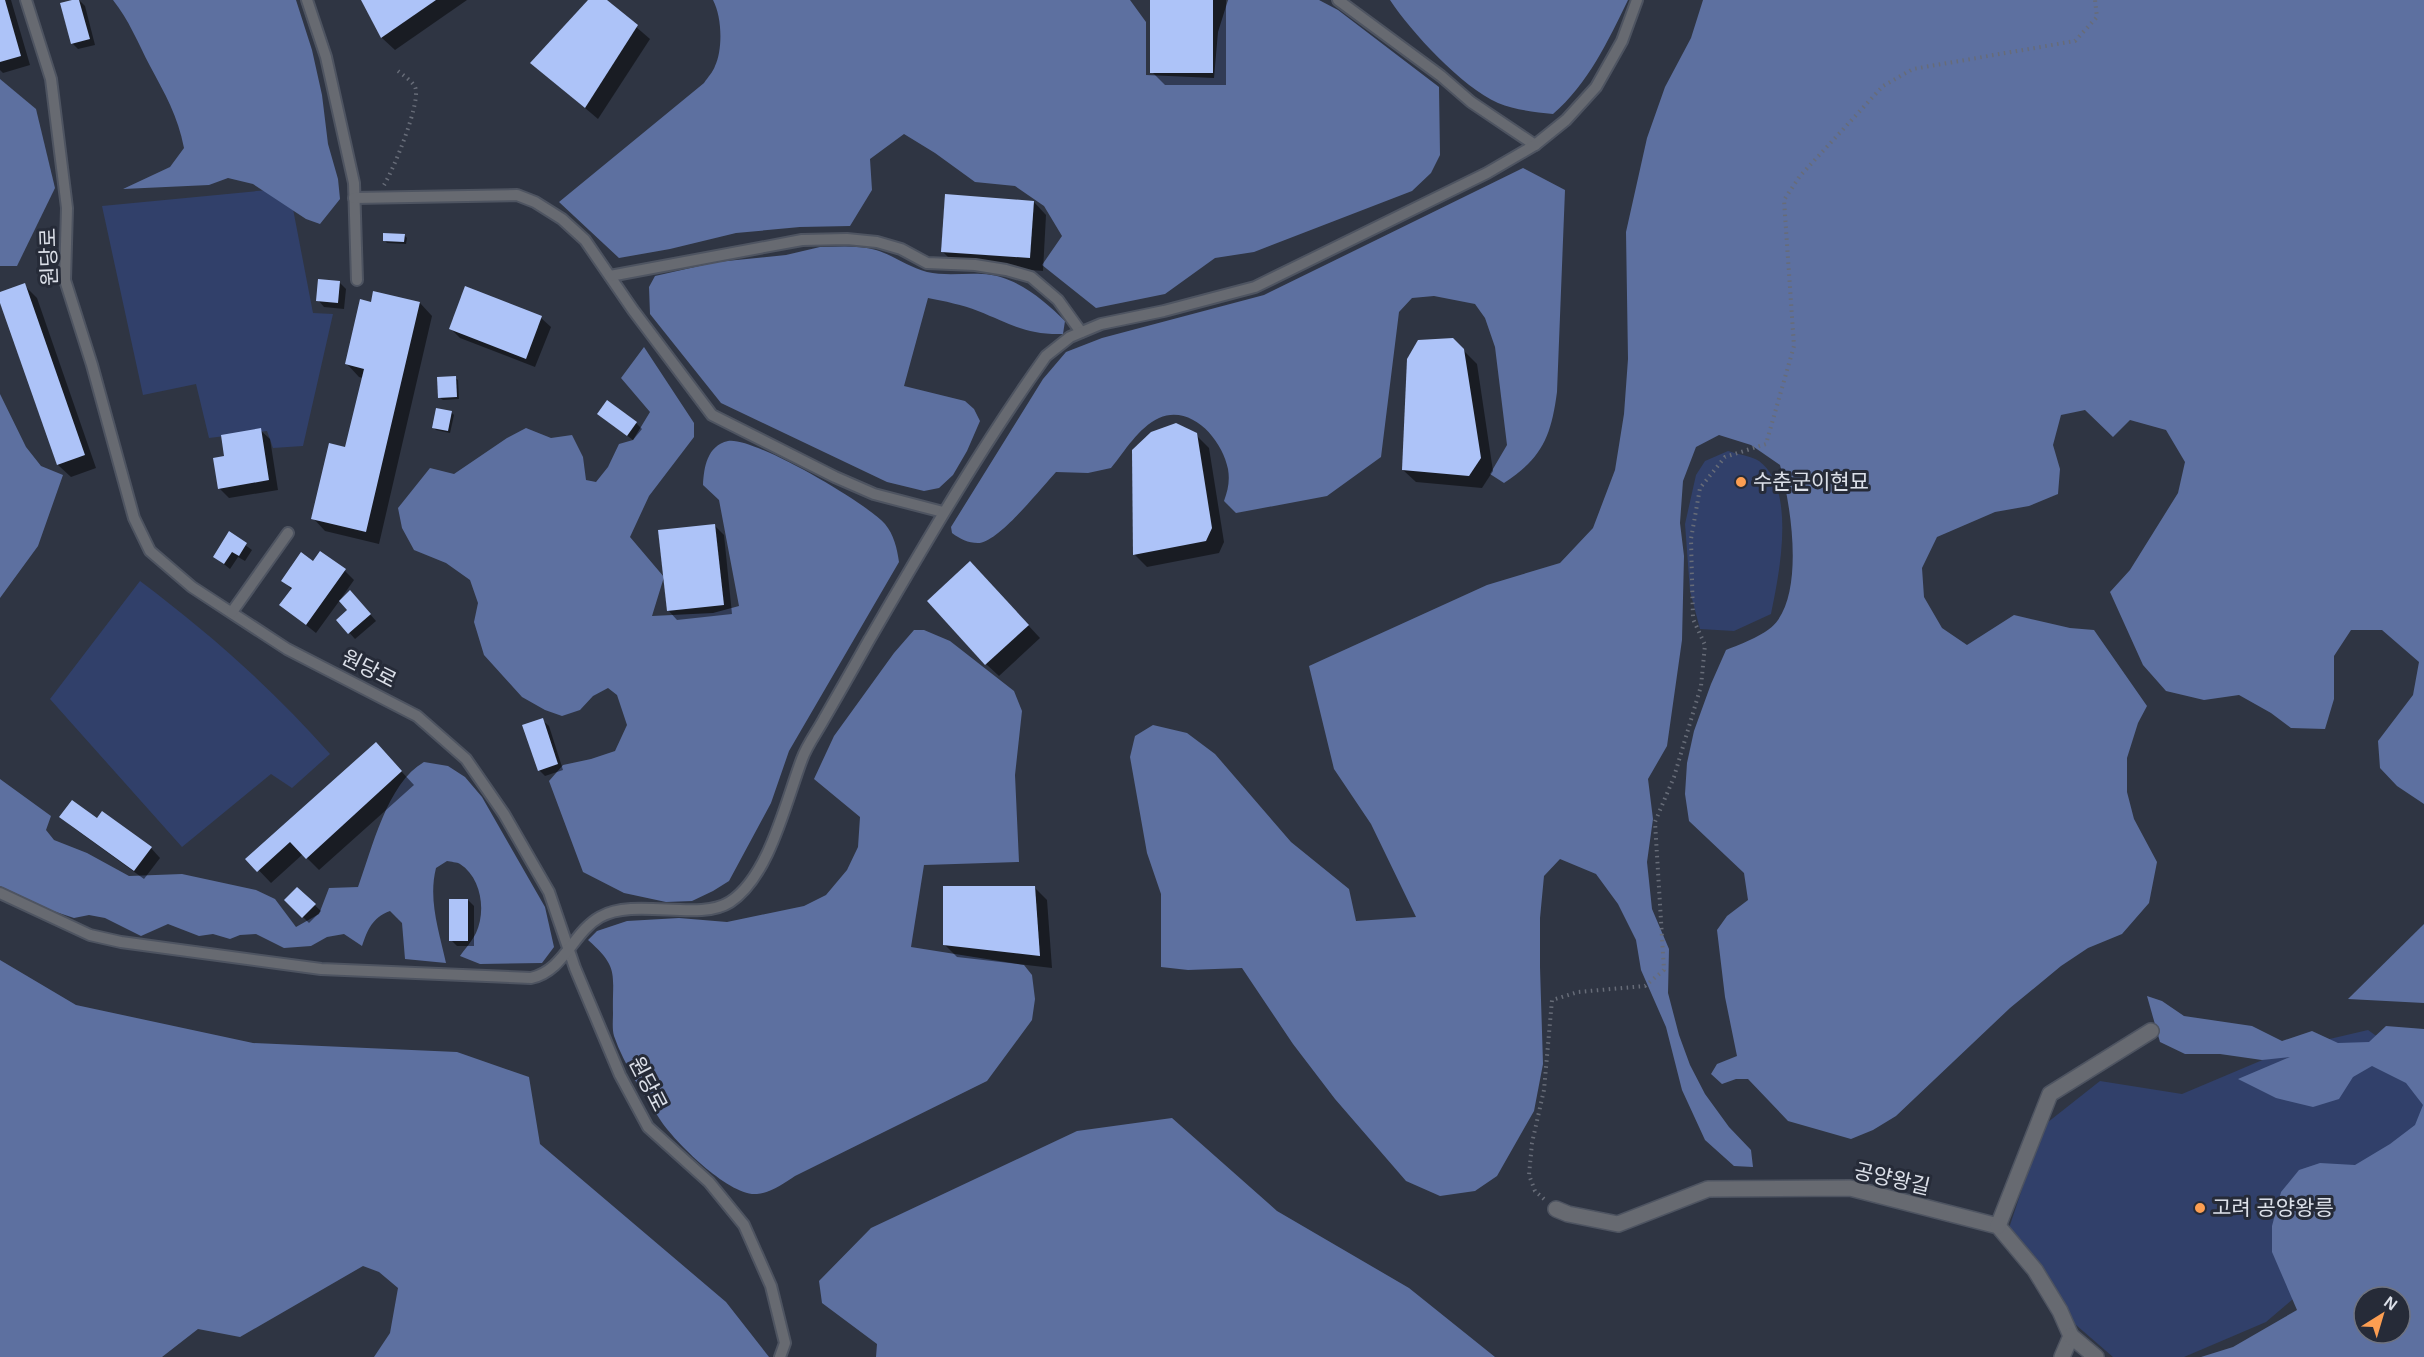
<svg xmlns="http://www.w3.org/2000/svg" width="2424" height="1357" viewBox="0 0 2424 1357" font-family="Arial,'Noto Sans KR',sans-serif">
	<style>
		.green { fill: #31406a }
		.forest { fill: #5d70a0; fill-rule: evenodd }
		.shadow { fill: #0007 }
		.building { fill: #adc3f8 }
		.lines { fill: none; stroke-linecap: round; stroke-linejoin: round }
		.lane-casing { stroke: #4e5461; stroke-width: 14 }
		.street-casing { stroke: #4e5461; stroke-width: 18 }
		.path { stroke: #676c78; stroke-width: 4; stroke-dasharray: 1.5 4.5; stroke-linecap: butt }
		.lane { stroke: #676a71; stroke-width: 10 }
		.street { stroke: #676a71; stroke-width: 15 }
		.poi-dot { fill: #fc9e52; stroke: #262b38; stroke-width: 2 }
		.labels { text-anchor: middle; stroke-width: 6; stroke-linejoin: round; paint-order: stroke }
		.street-label { font-size: 21px; fill: #dce0e9; stroke: #262b38 }
		.poi-label { font-size: 21px; fill: #dce0e9; stroke: #262b38; text-anchor: start }
	</style>
	<rect width="100%" height="100%" fill="#2f3543"/>
	<g class="green">
		<path d="M289 188 313 313 333 314 303 446 273 448 267 431 209 438 196 384 143 395 102 206Z"/>
		<path d="M1728 451C1737 454 1751 456 1759 461 1797 489 1779 575 1771 614L1734 631 1700 629 1690 591 1685 524 1696 475 1705 461Z"/>
		<path d="M140 581C208 632 274 690 330 754L292 788 271 774 182 847 50 699Z"/>
		<path d="M2368 1030 2424 1070V1116L2375 1229 2266 1322 2184 1357H2113L2061 1312 2008 1231 2043 1126 2100 1081 2182 1094 2291 1048Z"/>
	</g>
	<g class="forest">
		<path d="M113 0H296L312 50 322 95 328 144 338 179 340 199 320 224 306 219 253 184 228 178 209 185 123 189 170 167 184 148C178 116 165 94 150 66 138 43 129 20 113 0Z"/>
		<path d="M713 0H1130L1146 22V75L1214 78 1218 32 1228 0H1319L1338 10 1439 87 1440 155 1431 173 1412 191 1254 252 1215 258 1165 294 1096 308 1042 265 1062 236 1044 206 1015 186 975 182 935 153 904 134 870 159 872 190 850 226 800 227 736 233 670 249 619 258 559 202 704 83C708 77 713 72 715 66 723 49 722 17 713 0Z"/>
		<path d="M1390 0H1628C1608 41 1588 84 1553 114 1535 112 1515 110 1498 103 1462 87 1411 32 1390 0Z"/>
		<path d="M1703 0H2424V804L2397 786 2380 768 2378 741 2413 695 2419 662 2382 630H2351L2334 656V699L2325 729 2291 728 2271 713 2239 695 2204 700 2166 691 2143 665 2110 592 2130 570 2178 493 2185 462 2166 430 2130 420 2113 437 2085 410 2061 415 2053 445 2060 469 2058 494 2029 506 1995 512 1937 537 1922 568 1924 597 1942 628 1967 645 2014 615 2070 628 2094 630 2147 706 2138 723 2127 758V792L2134 819 2157 862 2149 903 2122 934 2088 948 2061 966 2010 1008 1896 1116 1873 1130 1851 1139 1788 1121 1748 1079H1736L1722 1084 1711 1074 1717 1064 1737 1056 1725 997 1717 930 1727 916 1748 900 1744 873 1689 821 1685 794 1687 763 1694 731 1711 684 1726 650C1741 644 1769 634 1778 620 1803 584 1791 506 1780 465L1751 445 1719 435 1696 447 1683 481 1680 523 1684 556 1682 640 1667 746 1648 779 1653 819 1647 862 1652 909 1669 949 1668 993 1679 1035 1690 1065 1705 1094 1729 1127 1751 1150 1753 1167 1734 1166 1705 1140 1682 1090 1666 1027 1641 970 1636 940 1618 904 1596 874 1560 859 1544 876 1540 918V967L1543 1064 1534 1111 1497 1176 1475 1191 1440 1196 1406 1181 1335 1099 1293 1044 1242 968 1188 970 1161 967V894L1147 853 1130 757 1135 736 1153 725 1187 733 1215 754 1291 842 1349 889 1356 921 1416 917 1371 824 1334 769 1309 666 1487 585 1560 563 1593 528 1615 470 1624 414 1628 359 1626 232 1647 138 1665 87 1691 38Z"/>
		<path d="M0 79 36 109 55 188 17 266H0Z"/>
		<path d="M1523 168 1565 190 1557 392C1551 437 1542 458 1504 483L1490 474 1507 445 1495 347 1485 318 1475 304 1434 296 1412 298 1399 312 1381 457 1327 496 1236 513 1224 501C1228 490 1230 481 1228 469 1222 439 1191 404 1159 418 1138 428 1125 451 1111 468L1088 473 1056 472C1041 488 998 543 978 543 968 543 960 539 952 533L951 527 1043 379 1066 352 1102 338 1264 295Z"/>
		<path d="M820 247C838 247 858 245 876 250 893 255 908 267 927 272 944 276 965 273 982 274 1015 275 1044 300 1065 321L1063 334C1026 335 1011 324 978 311 963 305 944 301 928 298L904 386 965 401 974 409 980 421 967 451 953 475 939 488 924 491 887 482 721 403 650 314 649 287 655 276 717 262 786 255Z"/>
		<path d="M644 347 694 423V437L649 496 630 537 664 577 652 616 713 613 739 606 719 500 703 485C704 467 707 446 728 441 753 436 868 504 885 524 894 535 897 548 899 562L789 751 771 803 729 881 713 891 692 901 666 902 624 893 583 872 549 781 563 765 591 759 615 751 627 725 617 695 608 688 593 696 580 710 562 716 545 710 522 697 484 655 474 622 478 603 470 580 446 563 414 550 402 528 398 508 430 468 454 474 507 438 526 428 551 438 572 435 583 457 586 480 596 482 608 467 619 444 633 440 650 412 621 378Z"/>
		<path d="M0 394 26 447 41 466 63 475 38 546 0 598Z"/>
		<path d="M914 630H924L950 641 1014 691 1022 711 1015 775 1019 862 924 865 911 947 1024 965 1032 975 1035 999 1032 1020 987 1081 795 1176C784 1183 771 1193 757 1194 730 1197 675 1142 661 1121 644 1095 624 1065 614 1036 612 1029 613 1020 613 1013 612 974 620 968 588 940L597 931 627 921 679 918 727 922 804 906 826 895 847 870 858 847 860 817 814 779 834 736 894 653Z"/>
		<path d="M424 762 448 766 465 777 482 797 545 907 554 947 542 963 480 964 460 956C465 949 472 941 476 933 486 912 482 878 460 864 457 862 451 862 447 861L436 868C428 900 439 931 446 963L405 959 402 923 390 911C372 918 368 929 362 946L344 934 327 937 311 946 284 948 256 934 240 935 230 939 213 934 199 936 168 924 141 936 105 918 89 915 74 918 53 911 0 886V779L51 816 46 830 54 840 87 853 129 876 182 874 256 890 275 899 296 927 319 914 329 888 358 887C372 849 387 783 424 762Z"/>
		<path d="M2424 924V1003L2348 999Z"/>
		<path d="M0 960 76 1005 253 1043 457 1052 529 1077 540 1144 726 1302 769 1357H374L390 1333 398 1288 379 1272 363 1266 240 1337 198 1329 162 1357H0Z"/>
		<path d="M2147 996 2162 1001 2184 1016 2252 1026 2282 1041 2312 1031 2338 1043 2369 1042 2386 1026 2424 1029V1357H2201L2233 1347 2297 1310 2272 1252V1226L2281 1192 2299 1170 2320 1163 2355 1165 2390 1144 2415 1125 2423 1105 2406 1083 2372 1066 2353 1077 2339 1099 2313 1107 2276 1098 2238 1079 2290 1057 2262 1060 2220 1054H2185L2160 1042ZM2364 1297H2400V1333H2364Z"/>
		<path d="M1172 1118 1277 1211 1409 1288 1495 1357H876L877 1344 822 1303 819 1281 871 1228 1077 1131Z"/>
	</g>
	<g class="shadow">
		<path d="M0 0H11L30 65 3 73 0 70Z"/>
		<path d="M79 0 85 6 95 45 78 49 72 43Z"/>
		<path d="M362 0H467L395 50 382 38Z"/>
		<path d="M590 0H605L650 39 598 119 532 63Z"/>
		<path d="M1152 0H1226V85H1165L1152 72Z"/>
		<path d="M1034 202 1046 215 1043 271 955 264 942 251Z"/>
		<path d="M404 235 407 238 406 244 387 243 384 240Z"/>
		<path d="M340 283 346 289 344 309 324 307 318 300Z"/>
		<path d="M24 285 37 298 96 468 71 477 58 465 0 298V293Z"/>
		<path d="M372 303H420L432 316 379 544 325 531 313 518 347 449 363 378 359 377 347 364Z"/>
		<path d="M541 318 551 327 535 367 460 338 450 328Z"/>
		<path d="M1453 340 1477 364 1493 471 1482 488 1416 482 1403 470Z"/>
		<path d="M455 378 458 380 459 399 443 400 440 398Z"/>
		<path d="M451 412 454 415 450 433 436 430 434 428Z"/>
		<path d="M605 419 636 423 642 429 633 440Z"/>
		<path d="M260 430 270 439 278 490 229 498 219 488 226 457Z"/>
		<path d="M1196 435 1209 448 1224 542 1219 553 1147 567 1134 554Z"/>
		<path d="M715 526 724 535 732 614 677 620 668 610Z"/>
		<path d="M229 533 252 550 245 561 238 557 230 569 215 557Z"/>
		<path d="M314 563 345 571 354 580 340 600 356 598 376 621 355 639 338 620 349 610 340 600 316 633 281 605 292 590 283 580Z"/>
		<path d="M982 576 1040 638 999 676 986 664Z"/>
		<path d="M542 720 549 726 563 770 545 776 539 770Z"/>
		<path d="M388 757 414 785 319 870 303 854 271 883 248 859Z"/>
		<path d="M61 816 97 820 151 848 160 858 144 879 71 826Z"/>
		<path d="M1034 887 1047 900 1052 968 957 957 944 944Z"/>
		<path d="M297 889 321 911 309 923 286 900Z"/>
		<path d="M468 900 474 906V946H457L451 940Z"/>
	</g>
	<g class="building">
		<path d="M0 0H5L21 56 0 62Z"/>
		<path d="M72 0H79L90 39 71 44 60 3Z"/>
		<path d="M361 0H436L381 38Z"/>
		<path d="M588 0H607L638 25 585 108 530 63Z"/>
		<rect x="1150" y="0" width="63" height="73"/>
		<path d="M945 194 1034 201 1030 258 941 252Z"/>
		<path d="M383 233 405 234 404 242 383 241Z"/>
		<path d="M318 279 340 281 338 303 316 301Z"/>
		<path d="M25 283 85 455 57 465 0 303V292Z"/>
		<path d="M465 286 542 316 526 359 449 329Z"/>
		<path d="M373 291 420 302 366 532 311 519 329 443 345 447 364 369 345 364 360 299 371 302Z"/>
		<path d="M1453 338 1464 349 1481 458 1469 476 1402 470 1407 359 1418 340Z"/>
		<path d="M456 376 457 397 438 398 437 377Z"/>
		<path d="M607 400 637 422 627 436 597 414Z"/>
		<path d="M436 408 452 411 448 431 432 428Z"/>
		<path d="M1176 423 1197 433 1212 528 1206 541 1133 555 1132 450 1151 432Z"/>
		<path d="M261 428 269 480 218 489 213 458 224 456 221 435Z"/>
		<path d="M715 524 724 605 667 611 658 530Z"/>
		<path d="M229 531 247 543 239 556 232 552 224 564 213 557Z"/>
		<path d="M320 551 346 569 306 625 279 605 292 588 281 581 301 552 313 561Z"/>
		<path d="M970 561 1029 625 985 665 927 601Z"/>
		<path d="M350 590 371 614 348 634 336 620 347 610 339 601Z"/>
		<path d="M543 718 558 764 538 771 522 725Z"/>
		<path d="M376 742 402 771 306 859 290 842 257 872 245 859Z"/>
		<path d="M72 800 97 818 102 811 152 847 134 871 59 817Z"/>
		<path d="M943 886H1035L1040 956 943 945Z"/>
		<path d="M297 887 316 904 302 918 284 900Z"/>
		<rect x="449" y="899" width="19" height="42"/>
	</g>
	<g class="lines">
		<g class="lane-casing">
			<g id="lane">
				<path d="M26 0 51 79 67 208 65 280 92 365 134 518 150 551 192 587 287 649 417 716 466 759 504 814 549 892 575 968 620 1075 648 1127 709 1182 744 1225 771 1286 785 1343 780 1357"/>
				<path d="M307 0 326 57 354 183 357 280"/>
				<path d="M1338 0 1441 76 1471 102 1535 145"/>
				<path d="M354 198 517 195 535 202 562 219 585 240 633 310 712 415 835 477 874 494 943 512"/>
				<path d="M610 276 802 240 847 239 877 242 901 249 927 263 975 265 1006 270 1031 277 1058 300 1081 332"/>
				<path d="M232 612 288 533"/>
				<path d="M0 893 90 935 121 942 321 969 531 978C564 971 573 932 600 917 635 897 699 922 730 902 769 877 786 801 802 759 807 745 817 732 824 719 839 693 854 667 869 640 925 544 981 447 1046 356L1070 337 1101 324 1164 311 1255 287 1487 173 1535 145 1566 120 1596 87 1622 41 1637 0"/>
			</g>
		</g>
		<g class="street-casing">
			<g id="street">
				<path d="M1556 1209 1568 1214 1618 1224 1708 1189 1850 1188 1998 1226 2035 1270 2060 1311 2071 1336 2062 1357"/>
				<path d="M1998 1226 2050 1094 2151 1031"/>
				<path d="M2071 1336 2096 1357"/>
			</g>
		</g>
		<g class="path">
			<path d="M384 185C393 171 422 100 415 87 412 81 403 75 398 71"/>
			<path d="M1544 1199 1535 1191 1529 1175 1532 1143 1544 1090 1552 1000 1578 992 1645 986 1664 970 1655 822 1674 777 1701 686 1705 645 1693 619 1691 539 1700 488 1725 457 1766 444 1794 346 1784 200 1800 176 1883 86 1913 69 2075 41 2097 17 2095 0"/>
		</g>
		<use href="#lane" class="lane"/>
		<use href="#street" class="street"/>
	</g>
	<g class="poi-dot">
		<circle cx="1741" cy="482" r="6"/>
		<circle cx="2200" cy="1208" r="6"/>
	</g>
	<g class="labels">
		<g class="street-label">
			<text transform="translate(49 257) rotate(-92)" y="7">원당로</text>
			<text transform="translate(369 669) rotate(27)" y="7">원당로</text>
			<text transform="translate(648 1084) rotate(63)" y="7">원당로</text>
			<text transform="translate(1892 1179) rotate(13)" y="7">공양왕길</text>
		</g>
		<g class="poi-label">
			<text x="1753" y="489">수춘군이현묘</text>
			<text x="2212" y="1215">고려 공양왕릉</text>
		</g>
	</g>
	<g transform="translate(2382 1315) rotate(37)"><circle r="28" fill="#262b38" stroke="#6f737f" stroke-width="1.5"/>
	<path d="M0-4.5L10 22L0 15L-10 22Z" fill="#fc9e52"/>
	<text y="-9" font-size="16" font-weight="bold" text-anchor="middle" fill="#dce0e9">N</text>
	</g>
</svg>
